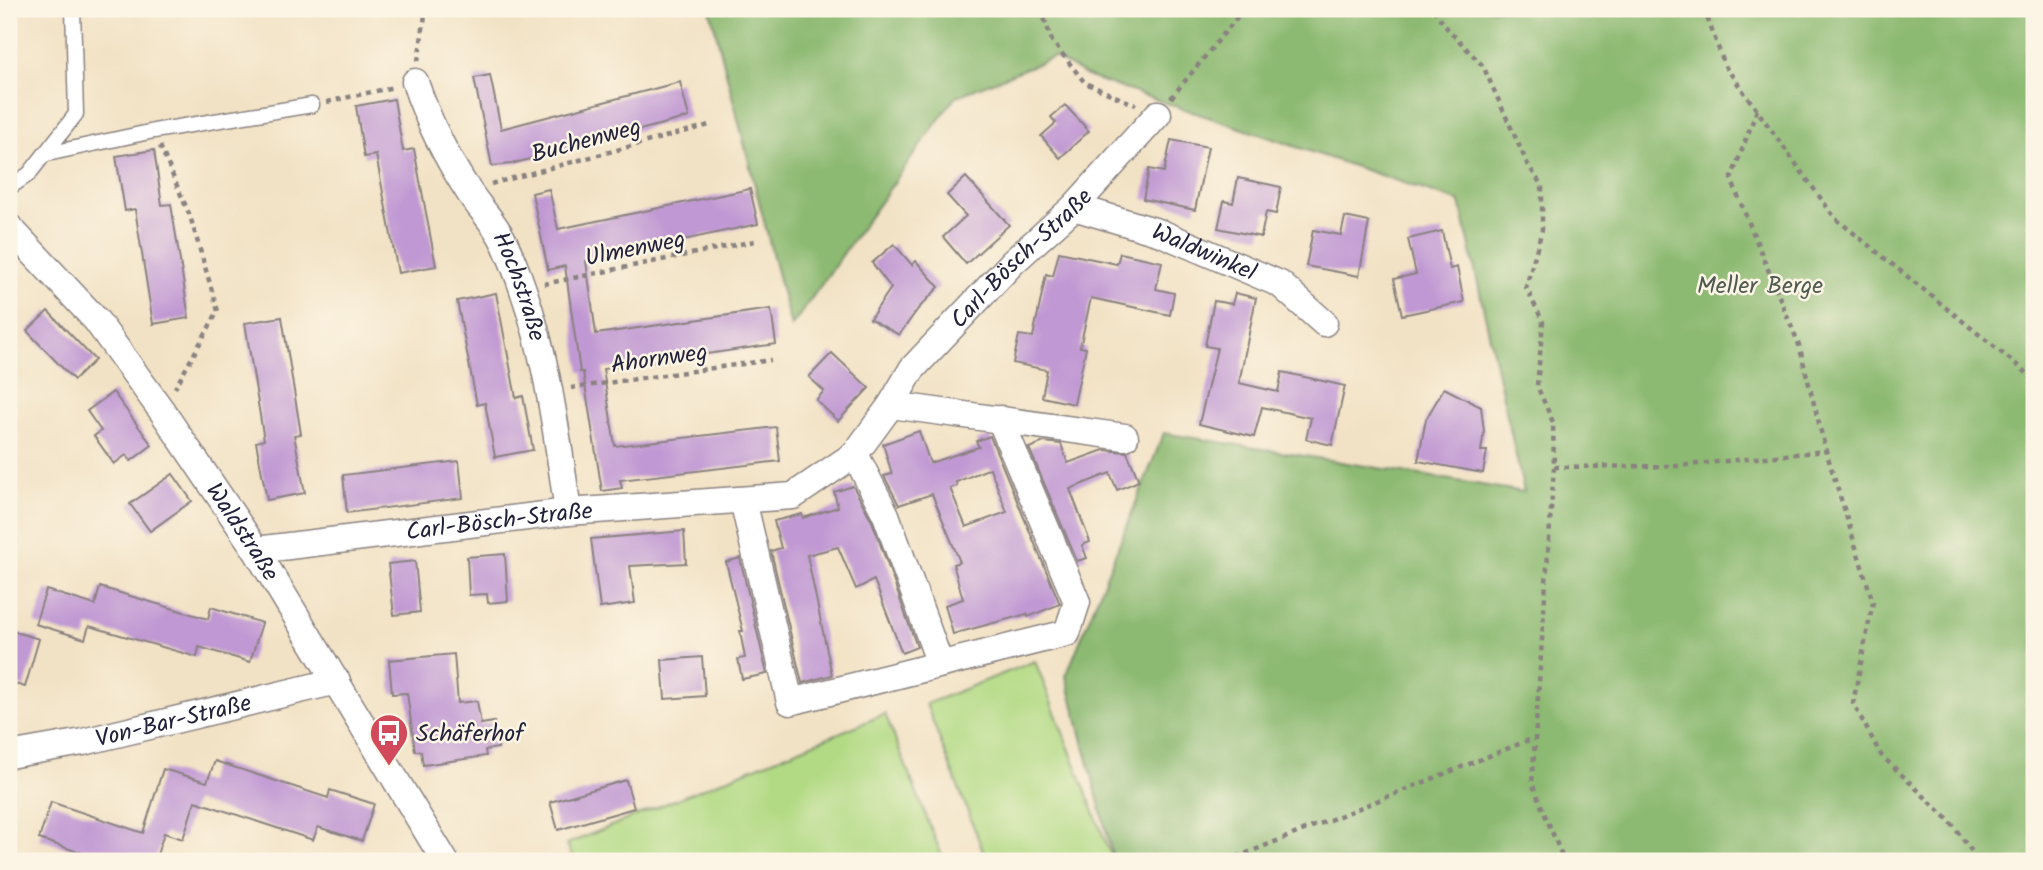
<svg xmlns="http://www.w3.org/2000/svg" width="2043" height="870" viewBox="0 0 2043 870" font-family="Kalam,sans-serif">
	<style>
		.green { fill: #b2da84; stroke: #6a7e60; stroke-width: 2 }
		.forest { fill: #8dba72; stroke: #586e56; stroke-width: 2 }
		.building { fill: #c098d3; fill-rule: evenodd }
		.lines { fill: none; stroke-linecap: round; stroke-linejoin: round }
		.lane-casing { stroke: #8a8280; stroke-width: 17 }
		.street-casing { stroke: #8a8280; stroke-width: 29 }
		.path { stroke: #8a8280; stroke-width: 4.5; stroke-dasharray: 5 5; stroke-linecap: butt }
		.lane { stroke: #fff; stroke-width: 14 }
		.street { stroke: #fff; stroke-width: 26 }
		.labels { text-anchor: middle; stroke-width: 5; stroke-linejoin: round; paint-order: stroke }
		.street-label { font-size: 24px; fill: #22223b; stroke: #fcf5e5 }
		.park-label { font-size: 24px; fill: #4d5951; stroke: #fcf5e5 }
		.poi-label { font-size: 24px; fill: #22223b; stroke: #fcf5e5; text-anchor: start }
	</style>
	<rect width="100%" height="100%" fill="#fcf5e5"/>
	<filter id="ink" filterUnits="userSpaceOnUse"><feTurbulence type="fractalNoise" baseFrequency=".0143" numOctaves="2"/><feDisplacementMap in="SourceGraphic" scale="14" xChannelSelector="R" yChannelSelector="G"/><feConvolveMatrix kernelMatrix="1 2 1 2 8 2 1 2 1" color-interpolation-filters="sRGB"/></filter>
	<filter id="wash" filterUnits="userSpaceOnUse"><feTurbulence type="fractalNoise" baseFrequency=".00686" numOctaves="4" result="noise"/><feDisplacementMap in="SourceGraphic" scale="28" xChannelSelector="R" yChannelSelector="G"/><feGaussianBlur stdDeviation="1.57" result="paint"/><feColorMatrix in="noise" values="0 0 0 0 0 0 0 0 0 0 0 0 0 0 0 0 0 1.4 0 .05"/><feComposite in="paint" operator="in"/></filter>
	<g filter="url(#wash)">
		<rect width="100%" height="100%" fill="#f2e2c5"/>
		<g class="green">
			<path d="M1035 661 1113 861H987L926 704Z"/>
			<path d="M885 714 944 861H574L567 844Z"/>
		</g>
		<path class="forest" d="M710 9H2034V861H1114L1066 676 1164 433 1524 492 1460 202 1089 77 1054 57 955 97 791 327Z"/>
		<g id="blocks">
			<g class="building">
				<path d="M490 75 501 129 680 82 689 117 511 164 492 166 474 78Z"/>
				<path d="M394 99 403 151 414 149 436 266 398 273 376 155 364 157 356 106Z"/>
				<path d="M1065 105 1089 131 1060 158 1041 136 1056 123 1051 117Z"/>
				<path d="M1171 140 1208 147 1195 210 1143 199 1149 169 1164 172Z"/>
				<path d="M154 150 162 205 171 204 189 318 153 324 135 209 125 211 116 156Z"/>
				<path d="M966 177 1009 225 966 264 943 237 966 216 947 195Z"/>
				<path d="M1238 178 1281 187 1276 214 1266 212 1261 237 1218 228 1224 201 1233 203Z"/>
				<path d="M549 189 558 229 750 189 758 224 586 261 596 334 771 309 776 344 603 369 615 446 776 427 780 461 620 480 622 488 602 491 583 372H580L565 266 548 270 532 193Z"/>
				<path d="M1345 217 1369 222 1359 276 1306 266 1313 230 1341 235Z"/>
				<path d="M1442 231 1450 269 1457 267 1464 302 1402 315 1394 279 1416 274 1408 239Z"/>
				<path d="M894 244 912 265 916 261 939 287 918 309 899 335 870 319 891 288 872 263Z"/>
				<path d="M1059 252 1117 264 1120 253 1162 262 1156 289 1174 293 1170 315 1091 298 1080 347 1086 348 1074 404 1042 397 1047 370 1013 363 1019 335 1033 337 1046 274 1053 276Z"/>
				<path d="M496 293 516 398 523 396 533 450 495 457 485 403 477 405 457 301Z"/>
				<path d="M1235 293 1256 298 1239 383 1278 392 1282 372 1345 386 1332 445 1306 439 1311 418 1262 407 1254 437 1199 424 1217 348 1205 346 1214 301 1232 304Z"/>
				<path d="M48 311 95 360 74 380 27 331Z"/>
				<path d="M282 317 301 434 294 435 305 493 267 500 256 442 264 440 245 323Z"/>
				<path d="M832 353 869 388 838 421 816 400 824 391 809 377Z"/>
				<path d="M1444 388 1481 407 1484 431 1481 451H1487L1483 473 1418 461 1426 419Z"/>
				<path d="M113 392 152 445 131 461 126 455 114 464 94 436 101 431 87 411Z"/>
				<path d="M919 431 930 463 979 447 976 441 990 436 1060 604 1028 617 1027 614 953 634 945 605 963 599 953 564 960 562 932 494 899 505 884 476 892 474 883 444ZM990 468 1007 512 966 527 950 488 957 486 956 482Z"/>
				<path d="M1044 442 1061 444 1068 463 1104 450 1127 452 1139 481 1117 490 1110 473 1070 489 1090 542 1082 545 1087 558 1077 561 1029 448Z"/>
				<path d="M459 461 463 498 347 513 343 475Z"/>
				<path d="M173 474 192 501 150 531 130 504Z"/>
				<path d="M853 486 872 521 917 647 902 653 874 580 856 589 838 547 807 555 832 675 802 683 771 551 781 548 774 521 802 514 803 518 838 507 834 492Z"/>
				<path d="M684 531 686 563 630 566 635 603 600 608 591 539Z"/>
				<path d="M505 554 508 601 488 603 487 594 469 595 467 557Z"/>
				<path d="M740 558 767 674 742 679 738 659 745 658 740 631H743L726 562Z"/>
				<path d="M415 561 420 612 394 615 388 564Z"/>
				<path d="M100 587 208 619 211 607 262 623 250 662 199 647 197 657 89 626 85 639 35 624 46 590 95 605Z"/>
				<path d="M9 630 39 639 25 687 9 682Z"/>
				<path d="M454 654 458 703 477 701 481 724 494 722 498 748 485 750 486 756 423 765 421 751H415L407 693 392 694 389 660Z"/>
				<path d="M702 657 705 696 665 699 662 660Z"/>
				<path d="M215 761 328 798 330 790 374 804 362 841 318 827 313 840 195 801 183 839 164 833 155 861H106L39 839 51 802 143 833 163 769 207 782Z"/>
				<path d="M626 780 634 808 558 830 550 802Z"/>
			</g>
		</g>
	</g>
	<g filter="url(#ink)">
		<use href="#blocks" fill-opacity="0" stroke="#8a8280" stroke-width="2"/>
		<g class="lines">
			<g class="lane-casing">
				<g id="lane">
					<path d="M47 154 154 131 312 105"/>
					<path d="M9 188 29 174 76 114 73 9"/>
				</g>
			</g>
			<g class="street-casing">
				<g id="street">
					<path id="s1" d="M415 82C428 121 446 157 469 192 480 209 497 225 505 244 544 330 555 420 568 512"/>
					<path id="s2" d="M1074 207 1161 233 1280 284 1324 323"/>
					<path id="s3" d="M9 227 96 320 162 411 256 550 445 861"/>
					<path d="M891 405 1125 437"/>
					<path d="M855 454 886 515 940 664"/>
					<path d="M743 500 790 702 1067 633 1077 602 1000 419"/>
					<path id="s4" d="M256 550 568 512 793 496 855 454 891 405 912 369 1013 262 1074 207 1158 114"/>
					<path id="s5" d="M9 755 83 742 337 681"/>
				</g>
			</g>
			<g class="path">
				<path d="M1041 9 1052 41 1085 83 1136 105"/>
				<path d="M1434 9 1444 25 1483 66 1527 163 1542 186V230L1526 287 1543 322 1537 386 1553 422 1554 467 1532 783 1564 861"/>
				<path d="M1704 9 1725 66 1835 218 2028 374 2034 382"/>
				<path d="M418 61 426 9"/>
				<path d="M1171 98 1244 9"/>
				<path d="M327 102 394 87"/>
				<path d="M1757 110 1731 179 1799 345 1826 451 1873 602 1853 703 1881 755 1949 820 1979 861"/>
				<path d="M160 146 190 216 218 311 175 388"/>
				<path d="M491 184 713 124"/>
				<path d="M544 284 755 241"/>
				<path d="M571 388 771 360"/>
				<path d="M1554 467 1677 466 1826 451"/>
				<path d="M1227 861 1534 738"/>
			</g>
			<use href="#lane" class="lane"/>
			<use href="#street" class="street"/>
		</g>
	</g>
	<defs>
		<g id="bus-pin" transform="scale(2.0125)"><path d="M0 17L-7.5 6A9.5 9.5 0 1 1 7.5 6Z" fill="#d1495b" stroke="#fcf5e5"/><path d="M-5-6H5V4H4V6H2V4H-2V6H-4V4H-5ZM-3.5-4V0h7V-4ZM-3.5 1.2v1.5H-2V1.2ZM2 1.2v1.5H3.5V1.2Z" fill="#fff"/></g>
	</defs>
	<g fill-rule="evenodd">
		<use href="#bus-pin" x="389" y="733"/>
	</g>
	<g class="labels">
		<g class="street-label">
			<text transform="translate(586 140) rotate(-15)" y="8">Buchenweg</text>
			<text transform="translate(635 248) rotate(-11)" y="8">Ulmenweg</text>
			<text dy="8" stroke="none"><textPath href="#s2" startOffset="138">Waldwinkel</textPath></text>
			<text dy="8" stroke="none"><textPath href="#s4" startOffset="873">Carl-Bösch-Straße</textPath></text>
			<text dy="8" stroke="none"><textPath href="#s1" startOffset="231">Hochstraße</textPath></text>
			<text transform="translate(659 358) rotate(-8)" y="8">Ahornweg</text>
			<text dy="8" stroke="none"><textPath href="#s4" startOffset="245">Carl-Bösch-Straße</textPath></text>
			<text dy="8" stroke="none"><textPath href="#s3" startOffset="385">Waldstraße</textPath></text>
			<text dy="8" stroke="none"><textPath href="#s5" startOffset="168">Von-Bar-Straße</textPath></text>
		</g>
		<g class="park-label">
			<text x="1760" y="293">Meller Berge</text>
		</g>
		<g class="poi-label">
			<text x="416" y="741">Schäferhof</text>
		</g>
	</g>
	<rect width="2043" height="870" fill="none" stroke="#fcf5e5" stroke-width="35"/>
</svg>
